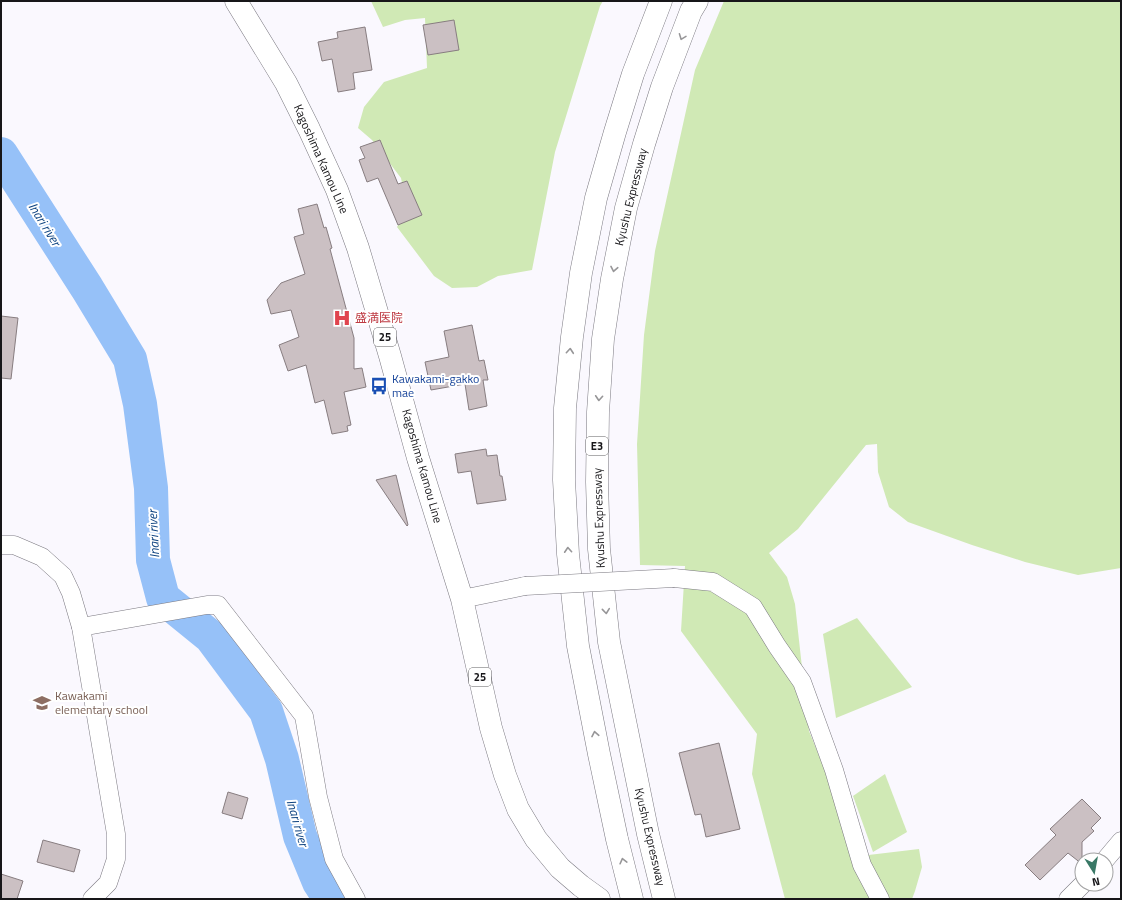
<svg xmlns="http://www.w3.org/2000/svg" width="1122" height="900" viewBox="0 0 1122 900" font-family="'Titillium Web','Noto Sans JP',sans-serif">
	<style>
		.green { fill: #d0e9b5 }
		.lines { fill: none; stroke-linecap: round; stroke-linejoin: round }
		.river { stroke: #96c1f8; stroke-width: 34 }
		.building { fill: #cbc0c3; stroke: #877d80 }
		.minor-casing { stroke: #7b7981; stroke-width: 19 }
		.primary-casing { stroke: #7b7981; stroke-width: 23 }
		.motorway-casing { stroke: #7b7981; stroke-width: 23 }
		.minor { stroke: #fff; stroke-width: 18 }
		.primary { stroke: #fff; stroke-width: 22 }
		.motorway { stroke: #fff; stroke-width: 22 }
		.minor-bridge-casing { stroke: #7b7981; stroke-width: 19; stroke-linecap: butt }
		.minor-bridge { stroke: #fff; stroke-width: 18 }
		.oneway { stroke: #979698 }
		.labels { text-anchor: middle; stroke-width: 4; stroke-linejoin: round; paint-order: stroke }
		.shield { fill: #fff; stroke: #5d5c5e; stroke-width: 1 }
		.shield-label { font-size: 11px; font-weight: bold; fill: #171619 }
		.street-label { font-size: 12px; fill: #171619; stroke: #fff }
		.health-label { font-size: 12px; fill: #be3a42; stroke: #fff; text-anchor: start }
		.transit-label { font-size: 12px; fill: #164399; stroke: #fff; text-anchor: start }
		.education-label { font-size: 12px; fill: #785e54; stroke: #fff; text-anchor: start }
		.water-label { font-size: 13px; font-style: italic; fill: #0f4481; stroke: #fff }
	</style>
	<rect width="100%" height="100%" fill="#faf8fe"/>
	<g class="green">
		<path d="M371 1H603L600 6 555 152 532 270 498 276 477 287 452 288 434 276 397 227 407 208 401 178 372 140 358 128 364 107 384 82 427 68 425 18 405 20 383 27Z"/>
		<path d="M724 1H1121V568L1078 575 1025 562 972 545 908 522 889 507 878 472 877 444 866 445 798 529 769 553 787 577 795 604 809 731 860 856 919 849 922 867 915 891 912 899H785L752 774 757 734 681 631 685 566 640 565 637 444 644 335 655 251 695 70Z"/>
		<path d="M857 618 912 687 836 718 823 634Z"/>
		<path d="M885 774 907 832 873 852 853 796Z"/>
	</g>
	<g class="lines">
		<path class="river" d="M1 154 87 288 130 359 140 404 151 488 153 560 163 598 211 637 266 711 282 759 300 836 319 882 330 899"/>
	</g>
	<g class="building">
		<path d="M454 20 459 50 428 55 423 25Z"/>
		<path d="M365 27 372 70 353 73 355 89 338 92 332 59 322 61 318 42 338 38 337 32Z"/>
		<path d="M380 140 398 184 407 181 422 215 398 225 378 178 367 182 359 160 365 158 360 147Z"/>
		<path d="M317 204 324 228 326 227 332 248 330 249 354 338V369L362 368 366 387 344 392 351 425 347 426 348 431 332 434 324 400 315 403 306 365 288 371 279 345 299 337 291 310 271 314 267 300 281 283 305 274 294 237 304 234 298 209Z"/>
		<path d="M1 316 18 318 11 379 1 378Z"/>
		<path d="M472 325 479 361 484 360 488 380H483L487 406 469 410 465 384 431 390 425 362 449 357 444 331Z"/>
		<path d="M486 449 487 456 497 455 500 476H502L506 500 477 504 471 471 458 473 455 454Z"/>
		<path d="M396 475 408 525 407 526 376 480Z"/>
		<path d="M719 743 740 829 706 837 701 814 695 815 679 753Z"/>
		<path d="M228 792 248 798 242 819 222 813Z"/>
		<path d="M1082 799 1101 818 1091 828 1094 831 1082 842V864L1068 853 1040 880 1025 865 1056 835 1050 829Z"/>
		<path d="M43 840 80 850 74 872 37 862Z"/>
		<path d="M1 874 23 881 17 899H1Z"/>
	</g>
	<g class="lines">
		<g class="minor-casing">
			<g id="minor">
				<path d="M1 545H14L42 557 63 576 71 593 81 627 116 834V859L108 883 92 899"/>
				<path d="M674 578 713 582 753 607 777 646 802 682 834 770 862 865 880 899"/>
				<path d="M462 599 525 586"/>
				<path d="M81 627 207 605H218L304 716 318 797 334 859 356 899"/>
				<path d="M1105 860 1121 841"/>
				<path d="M1068 899 1083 884"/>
			</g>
		</g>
		<g class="primary-casing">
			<path id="primary" d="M236 1 286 83 309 129 337 190 358 248 390 356 418 458 462 599 491 728 505 775 518 809 536 839 560 868 581 886 599 899"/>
		</g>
		<g class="motorway-casing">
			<g id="motorway">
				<path d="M632 899 617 839 599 754 578 646 568 554 564 480 565 408 572 337 581 273 596 198 615 132 633 74 661 1"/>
				<path d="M664 899 648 834 609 642 599 549 597 482 598 412 603 339 612 279 626 208 644 144 662 87 691 11 697 1"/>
			</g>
		</g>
		<use href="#minor" class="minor"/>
		<use href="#primary" class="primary"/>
		<use href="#motorway" class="motorway"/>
		<g class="minor-bridge-casing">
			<path id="minor-bridge" d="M525 586 674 578"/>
		</g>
		<use href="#minor-bridge" class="minor-bridge"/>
	</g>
	<defs><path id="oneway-chevron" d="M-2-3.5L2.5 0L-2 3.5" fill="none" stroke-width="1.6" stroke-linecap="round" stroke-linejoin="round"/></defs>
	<g class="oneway">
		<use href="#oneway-chevron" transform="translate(682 37) rotate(111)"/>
		<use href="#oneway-chevron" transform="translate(614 269) rotate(101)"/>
		<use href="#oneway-chevron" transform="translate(570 351) rotate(-85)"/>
		<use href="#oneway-chevron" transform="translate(599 398) rotate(94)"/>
		<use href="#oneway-chevron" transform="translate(568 550) rotate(-94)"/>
		<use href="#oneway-chevron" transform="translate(606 611) rotate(84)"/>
		<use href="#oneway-chevron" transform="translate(595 734) rotate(-101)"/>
		<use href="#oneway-chevron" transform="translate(623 861) rotate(-104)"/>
	</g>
	<defs>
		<g id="hospital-bare" transform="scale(1.38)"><path d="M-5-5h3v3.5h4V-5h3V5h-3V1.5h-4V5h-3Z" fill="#e0444e" stroke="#fff" stroke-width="2.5" paint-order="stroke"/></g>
		<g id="bus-bare" transform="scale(1.38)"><path d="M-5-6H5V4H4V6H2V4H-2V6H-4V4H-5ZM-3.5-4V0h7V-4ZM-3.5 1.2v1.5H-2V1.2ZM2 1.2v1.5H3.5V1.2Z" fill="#1a4fb4" stroke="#fff" stroke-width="2.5" paint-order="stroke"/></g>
		<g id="school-bare" transform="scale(1.38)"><path d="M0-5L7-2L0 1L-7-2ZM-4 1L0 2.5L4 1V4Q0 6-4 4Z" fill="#8d6e63" stroke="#fff" stroke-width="2.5" paint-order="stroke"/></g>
	</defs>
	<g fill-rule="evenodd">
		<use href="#hospital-bare" x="342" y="318"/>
		<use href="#bus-bare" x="379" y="386"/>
		<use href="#school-bare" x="42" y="703"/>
	</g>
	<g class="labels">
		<g class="shield">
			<rect x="374" y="328" width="22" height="18" rx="3"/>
			<rect x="586" y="437" width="22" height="18" rx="3"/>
			<rect x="469" y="668" width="22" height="18" rx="3"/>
		</g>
		<g class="shield-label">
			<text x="385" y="341">25</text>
			<text x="597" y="450">E3</text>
			<text x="480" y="681">25</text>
		</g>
		<g class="street-label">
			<text transform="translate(321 159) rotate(66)" y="4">Kagoshima Kamou Line</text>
			<text transform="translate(631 197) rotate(-76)" y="4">Kyushu Expressway</text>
			<text transform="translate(422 466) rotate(74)" y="4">Kagoshima Kamou Line</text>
			<text transform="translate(599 518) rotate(-92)" y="4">Kyushu Expressway</text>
			<text transform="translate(650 837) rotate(77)" y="4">Kyushu Expressway</text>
		</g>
		<g class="health-label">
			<text x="355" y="322">盛満医院</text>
		</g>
		<g class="transit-label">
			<text x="392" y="383">Kawakami-gakko<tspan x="392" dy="14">mae</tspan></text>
		</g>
		<g class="education-label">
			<text x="55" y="700">Kawakami<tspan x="55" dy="14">elementary school</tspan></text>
		</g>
		<g class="water-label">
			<text transform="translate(45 224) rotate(58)" y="5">Inari river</text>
			<text transform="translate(153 534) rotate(-93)" y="5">Inari river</text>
			<text transform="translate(298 823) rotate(74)" y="5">Inari river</text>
		</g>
	</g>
	<rect width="1122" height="900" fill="none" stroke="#171619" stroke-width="4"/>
	<g transform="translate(1094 872) rotate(169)"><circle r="19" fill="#ffffff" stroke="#a2a2a3"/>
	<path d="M0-3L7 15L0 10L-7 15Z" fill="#397866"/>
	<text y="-6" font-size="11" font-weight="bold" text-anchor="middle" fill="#171619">N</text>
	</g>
</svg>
